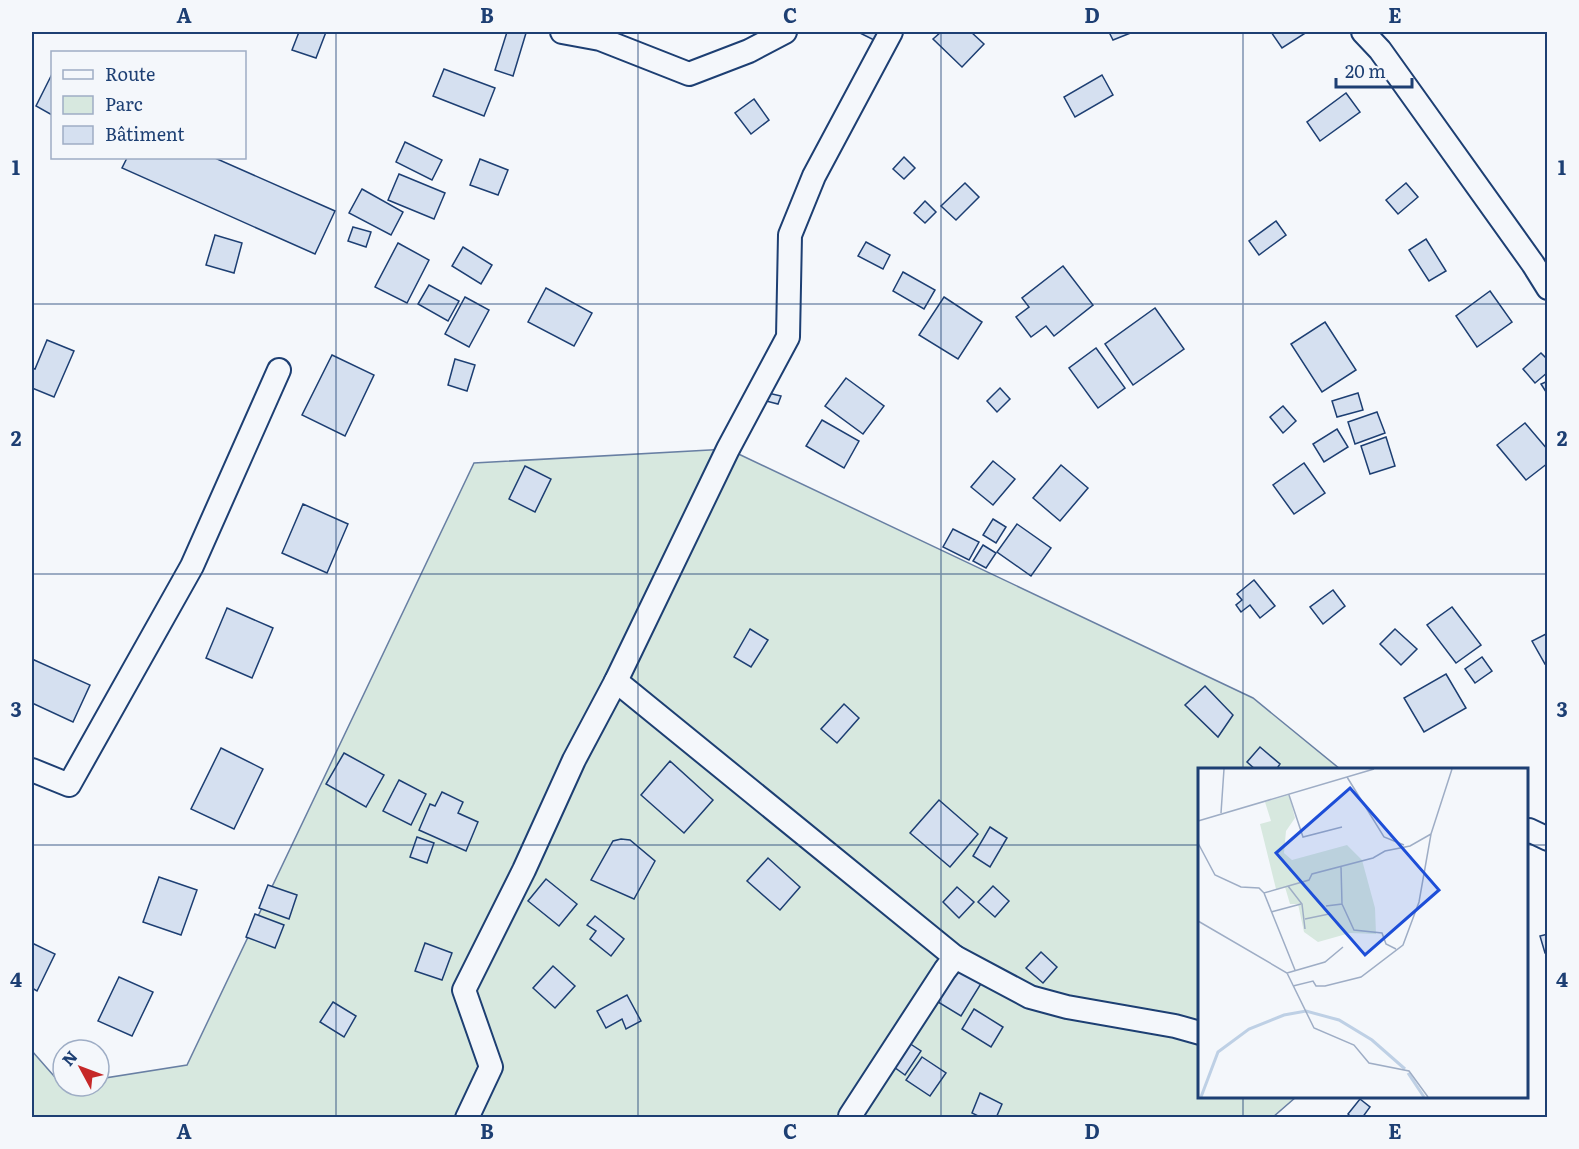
<svg xmlns="http://www.w3.org/2000/svg" width="1579" height="1149" viewBox="0 0 1579 1149" font-family="Literata,serif">
	<style>
		.green { fill: #d7e8df; stroke: #687fa3; stroke-width: 1.5 }
		.building { fill: #d5e0f0; stroke: #1d3f73; stroke-width: 1.5 }
		.lines { fill: none; stroke-linecap: round; stroke-linejoin: round }
		.minor-casing { stroke: #1d3f73; stroke-width: 26 }
		.minor { stroke: #f4f7fb; stroke-width: 22 }
		.grid { fill: none; stroke: #1d3f73; stroke-width: 1.5; stroke-opacity: 0.55 }
		.inset-river { fill: none; stroke: #bed0e5; stroke-width: 3 }
		.inset-road { fill: none; stroke: #9eadc5; stroke-width: 1.5 }
		.view { fill: #1d4ed8; fill-opacity: 0.15; stroke: #1d4ed8; stroke-width: 3 }
		.inset-edge { fill: none; stroke: #1d3f73; stroke-width: 3 }
		.neatline { fill: none; stroke: #1d3f73; stroke-width: 2 }
		.grid-label { font-size: 20px; text-anchor: middle; font-weight: bold; fill: #1d3f73 }
	</style>
	<rect width="100%" height="100%" fill="#f4f7fb"/>
	<path class="green" d="M728 449 1253 698 1340 769 1200 770V1096L1296 1097 1273 1117H32V1051L61 1084H63V1086H99V1079L187 1065 474 463Z"/>
	<g class="building">
		<path d="M299 32H326L316 58 292 50Z"/>
		<path d="M507 32H520L526 33 513 76 495 70Z"/>
		<path d="M858 32H881L876 41Z"/>
		<path d="M941 32H971L984 44 962 67 933 39Z"/>
		<path d="M1109 32H1133L1113 40Z"/>
		<path d="M1271 32H1307L1282 48Z"/>
		<path d="M444 69 495 88 484 116 433 96Z"/>
		<path d="M52 74V115L36 106Z"/>
		<path d="M1102 75 1113 95 1075 117 1064 97Z"/>
		<path d="M1346 93 1360 112 1320 141 1307 122Z"/>
		<path d="M754 99 769 120 751 134 735 113Z"/>
		<path d="M405 142 442 160 432 180 396 162Z"/>
		<path d="M904 157 915 168 904 179 893 169Z"/>
		<path d="M127 158H215L335 211 315 254 122 168Z"/>
		<path d="M480 159 508 170 498 195 470 185Z"/>
		<path d="M399 174 445 193 434 219 388 200Z"/>
		<path d="M965 183 979 197 956 220 941 206Z"/>
		<path d="M1406 183 1418 197 1398 214 1386 200Z"/>
		<path d="M362 189 403 212 391 235 349 213Z"/>
		<path d="M925 201 936 212 925 223 914 213Z"/>
		<path d="M1276 221 1286 235 1259 255 1249 241Z"/>
		<path d="M353 227 371 232 366 247 348 241Z"/>
		<path d="M215 235 242 243 234 273 206 265Z"/>
		<path d="M1426 239 1446 271 1429 281 1409 250Z"/>
		<path d="M866 242 890 255 883 269 858 256Z"/>
		<path d="M398 243 429 260 407 303 375 287Z"/>
		<path d="M463 247 492 265 481 284 452 266Z"/>
		<path d="M1063 266 1093 305 1054 336 1046 326 1031 337 1016 317 1029 307 1022 298Z"/>
		<path d="M903 272 935 290 924 309 893 291Z"/>
		<path d="M429 285 459 301 448 321 418 304Z"/>
		<path d="M546 288 592 313 574 346 528 322Z"/>
		<path d="M1490 291 1512 322 1477 347 1456 316Z"/>
		<path d="M465 297 489 310 469 347 445 334Z"/>
		<path d="M944 297 982 322 958 359 919 335Z"/>
		<path d="M1155 308 1184 349 1133 385 1105 344Z"/>
		<path d="M1325 322 1356 370 1322 392 1291 344Z"/>
		<path d="M47 340 74 351 54 397 32 388V368L35 369Z"/>
		<path d="M1096 348 1125 388 1098 408 1069 368Z"/>
		<path d="M1541 353 1548 360V372L1535 383 1523 369Z"/>
		<path d="M332 355 374 375 345 436 302 415Z"/>
		<path d="M455 359 475 365 467 391 448 385Z"/>
		<path d="M846 378 884 406 863 434 825 406Z"/>
		<path d="M1548 381V395L1541 384Z"/>
		<path d="M1000 388 1010 399 997 412 987 401Z"/>
		<path d="M768 393 781 396 778 404 766 401Z"/>
		<path d="M1358 393 1363 410 1337 417 1332 401Z"/>
		<path d="M1283 406 1296 421 1283 433 1270 417Z"/>
		<path d="M1377 412 1385 433 1355 444 1348 422Z"/>
		<path d="M822 420 859 441 844 468 806 446Z"/>
		<path d="M1525 423 1548 450V463L1526 480 1497 445Z"/>
		<path d="M1337 429 1348 447 1324 462 1313 444Z"/>
		<path d="M1386 437 1395 466 1370 474 1361 446Z"/>
		<path d="M993 461 1015 479 993 505 971 487Z"/>
		<path d="M1304 463 1325 493 1294 514 1273 485Z"/>
		<path d="M1061 465 1088 488 1060 521 1033 498Z"/>
		<path d="M525 466 551 479 535 512 509 499Z"/>
		<path d="M303 504 348 524 327 573 282 553Z"/>
		<path d="M993 519 1006 527 996 543 983 535Z"/>
		<path d="M1017 524 1051 548 1031 576 997 552Z"/>
		<path d="M953 529 979 542 969 560 943 547Z"/>
		<path d="M983 545 996 553 986 568 973 561Z"/>
		<path d="M1254 580 1275 606 1260 618 1250 605 1241 612 1236 605 1242 600 1237 594Z"/>
		<path d="M1333 590 1345 606 1323 624 1310 607Z"/>
		<path d="M1452 607 1481 645 1456 663 1427 625Z"/>
		<path d="M227 608 273 628 252 678 206 658Z"/>
		<path d="M750 629 768 640 751 667 734 657Z"/>
		<path d="M1395 629 1417 649 1401 665 1380 644Z"/>
		<path d="M1548 633V663L1545 664 1532 641Z"/>
		<path d="M1482 657 1492 671 1475 683 1465 669Z"/>
		<path d="M32 659 90 685 73 722 32 703Z"/>
		<path d="M1446 674 1466 708 1424 732 1404 698Z"/>
		<path d="M1205 686 1233 715 1218 737 1185 705Z"/>
		<path d="M844 704 859 718 837 743 821 729Z"/>
		<path d="M1260 747 1280 764 1276 770H1256L1247 762Z"/>
		<path d="M221 748 263 769 234 829 191 809Z"/>
		<path d="M344 753 384 775 366 807 326 784Z"/>
		<path d="M670 761 713 800 684 833 641 795Z"/>
		<path d="M399 780 426 794 411 825 383 811Z"/>
		<path d="M442 792 463 802 458 813 478 822 466 851 419 830 430 804 435 806Z"/>
		<path d="M939 800 978 834 950 867 910 833Z"/>
		<path d="M990 827 1007 838 990 867 973 856Z"/>
		<path d="M417 837 434 843 427 863 410 857Z"/>
		<path d="M621 839 630 840 655 861 634 899 591 880 613 841Z"/>
		<path d="M768 858 800 887 780 910 747 881Z"/>
		<path d="M159 877 197 890 181 935 143 922Z"/>
		<path d="M546 879 577 904 559 926 528 901Z"/>
		<path d="M268 885 297 895 289 919 259 908Z"/>
		<path d="M993 886 1009 901 995 917 978 902Z"/>
		<path d="M957 887 974 902 959 918 943 902Z"/>
		<path d="M255 914 284 925 275 948 246 937Z"/>
		<path d="M595 916 624 939 611 956 590 939 596 931 587 925Z"/>
		<path d="M1548 934V953H1545L1540 936Z"/>
		<path d="M32 943 55 954 37 991 32 988Z"/>
		<path d="M425 943 452 953 442 980 415 971Z"/>
		<path d="M1041 952 1057 967 1043 983 1026 968Z"/>
		<path d="M553 966 575 986 555 1008 533 988Z"/>
		<path d="M959 967 982 982 961 1016 938 1002Z"/>
		<path d="M119 977 153 992 132 1036 98 1021Z"/>
		<path d="M627 995 641 1021 626 1029 622 1019 606 1028 597 1011Z"/>
		<path d="M333 1002 356 1016 344 1037 320 1022Z"/>
		<path d="M974 1009 1003 1027 991 1047 962 1029Z"/>
		<path d="M909 1043 921 1051 905 1075 894 1067Z"/>
		<path d="M922 1057 946 1073 930 1096 906 1080Z"/>
		<path d="M980 1093 1002 1104 996 1118H982L972 1113Z"/>
		<path d="M1360 1099 1370 1107 1362 1118H1352L1348 1114Z"/>
	</g>
	<g class="lines">
		<g class="minor-casing">
			<g id="minor">
				<path d="M562 32 600 39 689 74 749 51 785 32"/>
				<path d="M1363 32 1380 50 1533 264 1548 288"/>
				<path d="M616 681 955 957 945 970 850 1116"/>
				<path d="M32 770 69 785 192 566 279 370"/>
				<path d="M1526 832 1529 830 1548 839"/>
				<path d="M955 957 1030 997 1067 1007 1175 1026 1200 1033"/>
				<path d="M467 1118 491 1067 464 990 524 870 574 760 616 681 728 449 788 337 790 235 814 176 891 32"/>
			</g>
		</g>
		<use href="#minor" class="minor"/>
	</g>
	<path class="grid" d="M336 32V1118M638 32V1118M941 32V1118M1243 32V770M32 304H1548M32 574H1548M32 845H1200M1526 845H1548M1243 1096V1118"/>
	<g transform="translate(1198 768)">
		<rect width="330" height="330" fill="#f4f7fb"/>
		<path d="M91 27 97 50 88 63 86 85 94 92 149 77 164 92 177 140 178 166 152 165 120 174 106 164 100 136H92L87 119 78 121 62 56 73 53 67 34Z" fill="#d7e8df"/>
		<path class="inset-river" d="M210 305 226 329M3 329 20 284 51 261 86 247 108 243 141 252 174 272 207 301"/>
		<path class="inset-road" d="M149 9 186 69 206 77M91 27 105 69 144 59M23 45 26 1M0 53 176 1M0 75 17 107 43 119 61 120 66 125 111 112 114 106 175 90 187 83 212 78 233 66M90 118 104 136 107 161M66 125 97 202M144 136 156 162 184 165 188 176 198 181M128 138 144 136 143 98M73 144 103 136M107 151 131 146M0 153 89 205 116 260 156 277 171 295 211 303 230 329M89 205 127 194 145 179M95 218 115 213 118 218H127L163 209 205 177 221 134 233 66 254 1"/>
		<path class="view" d="M152 20 241 122 167 187 78 85Z"/>
		<rect width="330" height="330" class="inset-edge"/>
	</g>
	<rect width="1579" height="1149" fill="none" stroke="#f4f7fb" stroke-width="66"/>
	<rect x="51" y="51" width="195" height="108" fill="#f4f7fb" stroke="#9eadc5" stroke-width="1.5"/>
	<rect x="63" y="70" width="30" height="9" fill="#f4f7fb" stroke="#9eadc5" stroke-width="1.5"/>
	<text x="105" y="81" font-size="18" fill="#1d3f73">Route</text>
	<rect x="63" y="96" width="30" height="18" fill="#d7e8df" stroke="#9eadc5" stroke-width="1.5"/>
	<text x="105" y="111" font-size="18" fill="#1d3f73">Parc</text>
	<rect x="63" y="126" width="30" height="18" fill="#d5e0f0" stroke="#9eadc5" stroke-width="1.5"/>
	<text x="105" y="141" font-size="18" fill="#1d3f73">Bâtiment</text>
	<g transform="translate(81 1068) rotate(311)"><circle r="28" fill="#f4f7fb" stroke="#9eadc5" stroke-width="1.5"/>
	<path d="M0-4.5L10 22L0 15L-10 22Z" fill="#c62828"/>
	<text y="-9" font-size="16" font-weight="bold" text-anchor="middle" fill="#1d3f73">N</text>
	</g>
	<path d="M1336 78v9h76v-9" fill="none" stroke="#1d3f73" stroke-width="3"/>
	<text x="1345" y="78" font-size="18" fill="#1d3f73" stroke="#f4f7fb" stroke-width="4.5" paint-order="stroke">20 m</text>
	<rect x="33" y="33" width="1513" height="1083" class="neatline"/>
	<g class="grid-label">
		<text x="184" y="23">A</text>
		<text x="487" y="23">B</text>
		<text x="790" y="23">C</text>
		<text x="1092" y="23">D</text>
		<text x="1395" y="23">E</text>
		<text x="16" y="175">1</text>
		<text x="1562" y="175">1</text>
		<text x="16" y="446">2</text>
		<text x="1562" y="446">2</text>
		<text x="16" y="717">3</text>
		<text x="1562" y="717">3</text>
		<text x="16" y="987">4</text>
		<text x="1562" y="987">4</text>
		<text x="184" y="1139">A</text>
		<text x="487" y="1139">B</text>
		<text x="790" y="1139">C</text>
		<text x="1092" y="1139">D</text>
		<text x="1395" y="1139">E</text>
	</g>
</svg>
